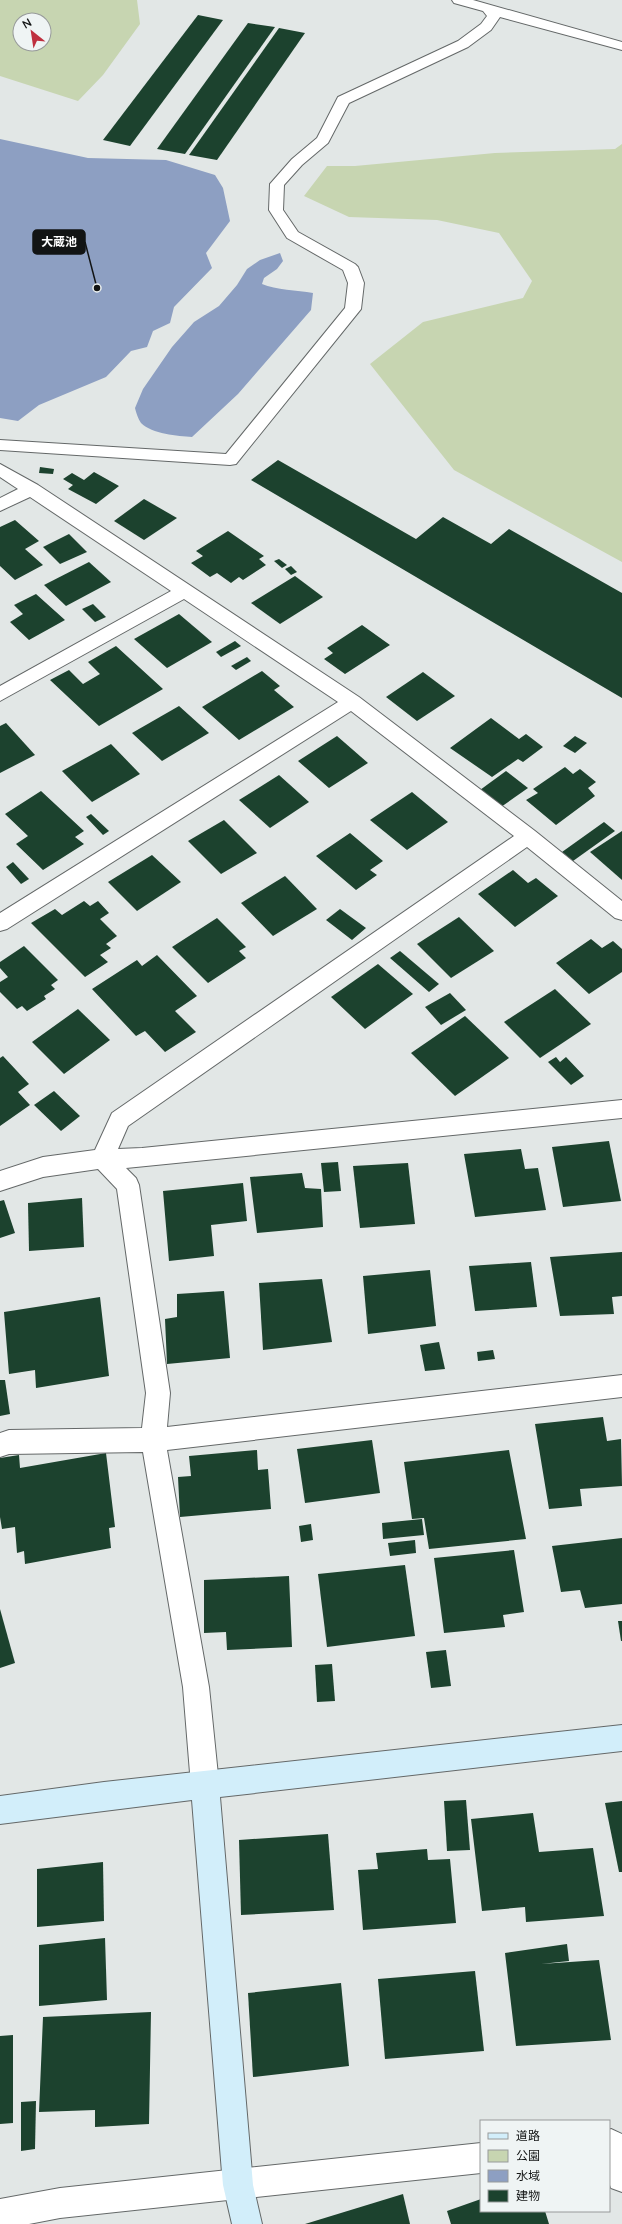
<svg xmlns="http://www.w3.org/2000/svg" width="622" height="2224" viewBox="0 0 622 2224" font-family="Lato,'Noto Sans JP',sans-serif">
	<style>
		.green { fill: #c7d5b1; fill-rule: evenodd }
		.water { fill: #8d9fc2 }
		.building { fill: #1c422e }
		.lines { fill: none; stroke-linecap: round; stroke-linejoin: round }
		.street-casing { stroke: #646868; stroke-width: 2 }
		.secondary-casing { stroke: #646868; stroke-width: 2 }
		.street { fill: #fff; fill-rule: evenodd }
		.secondary { fill: #d2eefa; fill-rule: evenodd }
		.leader { fill: none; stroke: #121414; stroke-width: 1.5 }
		.callout-dot { fill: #121414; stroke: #eff4f4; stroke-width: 1.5 }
		.callout { fill: #121414; stroke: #121414; stroke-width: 1.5 }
		.callout-label { font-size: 12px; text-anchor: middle; font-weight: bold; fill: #fff }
	</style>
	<rect width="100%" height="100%" fill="#e2e7e6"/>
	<g class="green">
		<path d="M0 0H137L140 24 103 75 78 101 0 76ZM20 20H44V44H20Z"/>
		<path d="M622 144V562L454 470 370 364 423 322 523 298 532 281 499 233 437 220 349 217 304 196 327 166H355L495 153 615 149Z"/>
	</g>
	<g class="water">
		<path d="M0 139 88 158 166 160 215 175 223 188 230 221 206 253 212 268 174 307 170 323 153 331 147 347 131 351 106 377 39 405 18 421 0 418Z"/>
		<path d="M280 253 283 261 277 269 264 278 262 284C276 290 297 290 313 293L311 310 238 394 192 437C178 436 152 434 141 423 138 419 136 412 135 408L143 389 172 347 194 322 219 306 237 285 247 269 260 260Z"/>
	</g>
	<g class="building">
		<path d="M198 15 223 20 130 146 103 140Z"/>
		<path d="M248 23 275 27 185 154 157 149Z"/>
		<path d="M279 28 305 33 217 160 189 155Z"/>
		<path d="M278 460 416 539 443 517 491 544 509 529 622 593V698L251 480Z"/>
		<path d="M40 467 54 469 53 474 39 473Z"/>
		<path d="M94 472 119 486 96 504 68 489 73 485 63 479 72 473 84 480Z"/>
		<path d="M144 499 177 518 144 540 114 521Z"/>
		<path d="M15 520 39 541 25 549 43 565 15 580 0 566V527Z"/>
		<path d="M228 531 264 556 259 559 266 565 243 580 239 577 231 583 217 573 210 577 191 563 203 556 196 551Z"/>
		<path d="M69 534 87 552 60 564 43 547Z"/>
		<path d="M279 559 287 565 282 568 274 561Z"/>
		<path d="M89 562 111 582 66 606 44 585Z"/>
		<path d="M291 566 297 572 291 575 285 569Z"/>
		<path d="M295 576 323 597 280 624 251 603Z"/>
		<path d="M36 594 65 620 29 640 10 622 23 614 14 605Z"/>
		<path d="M93 604 106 617 95 622 82 609Z"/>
		<path d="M179 614 212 642 167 668 134 639Z"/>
		<path d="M362 625 390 645 345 674 324 659 333 653 327 648Z"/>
		<path d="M235 641 241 646 221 657 216 652Z"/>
		<path d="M116 646 163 689 99 726 50 680 69 670 83 684 100 674 88 662Z"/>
		<path d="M247 657 251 661 236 670 231 666Z"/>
		<path d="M262 671 280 686 274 690 294 707 239 740 202 707Z"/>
		<path d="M423 672 455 696 417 721 386 697Z"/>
		<path d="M179 706 209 733 162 761 132 733Z"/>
		<path d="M491 718 519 739 526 734 543 747 523 762 518 759 492 777 450 748Z"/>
		<path d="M6 723 35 755 0 773V726Z"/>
		<path d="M337 736 368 763 329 788 298 761Z"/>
		<path d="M575 736 587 743 575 753 563 746Z"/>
		<path d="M111 744 140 774 92 802 62 771Z"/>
		<path d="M565 767 573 774 580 769 596 782 588 788 595 796 556 825 526 800 538 793 533 789Z"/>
		<path d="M506 771 528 788 501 807 480 790Z"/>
		<path d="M279 775 309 802 270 828 239 800Z"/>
		<path d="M41 791 84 831 75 837 84 844 43 870 16 844 28 836 5 814Z"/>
		<path d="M412 792 448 822 407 850 370 820Z"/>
		<path d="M91 814 109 831 103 835 86 817Z"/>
		<path d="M224 820 257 853 221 874 188 841Z"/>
		<path d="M604 822 615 831 573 861 562 852Z"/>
		<path d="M622 831V880L590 852Z"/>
		<path d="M350 833 383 861 370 870 377 875 356 890 316 856Z"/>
		<path d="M152 855 181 882 137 911 108 882Z"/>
		<path d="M13 862 29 879 21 884 6 867Z"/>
		<path d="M513 870 528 883 536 878 558 896 515 927 478 894Z"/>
		<path d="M285 876 317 909 273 936 241 903Z"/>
		<path d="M84 901 90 906 98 901 109 913 100 919 117 936 106 944 111 948 100 955 108 962 85 977 31 923 55 909 62 915Z"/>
		<path d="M340 909 366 928 352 940 326 920Z"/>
		<path d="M459 917 494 951 451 978 417 944Z"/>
		<path d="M217 918 246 947 239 951 246 958 208 983 172 947Z"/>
		<path d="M591 939 602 948 613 941 622 949V972L589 994 556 963Z"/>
		<path d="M24 946 58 980 51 985 55 989 44 996 46 999 27 1011 22 1006 17 1009 0 992V982L8 977 0 968V962Z"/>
		<path d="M400 951 439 984 429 992 390 958Z"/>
		<path d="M157 955 197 996 175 1011 196 1032 165 1052 145 1031 136 1036 92 989 137 960 142 966Z"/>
		<path d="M378 964 413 994 365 1029 331 997Z"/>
		<path d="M555 989 591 1024 540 1058 504 1022Z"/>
		<path d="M450 993 466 1010 441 1025 425 1007Z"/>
		<path d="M78 1009 110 1040 64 1074 32 1042Z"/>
		<path d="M465 1016 509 1058 455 1096 411 1053Z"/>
		<path d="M3 1056 29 1084 18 1092 30 1105 0 1126V1058Z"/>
		<path d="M556 1057 560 1062 566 1057 584 1076 571 1085 548 1062Z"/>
		<path d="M54 1091 80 1116 61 1131 34 1105Z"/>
		<path d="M609 1141 621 1201 563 1207 552 1147Z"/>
		<path d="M521 1149 525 1169 538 1168 546 1210 475 1217 464 1154Z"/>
		<path d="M338 1162 341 1191 324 1192 321 1163Z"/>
		<path d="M408 1163 415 1224 360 1228 353 1166Z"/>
		<path d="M302 1173 305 1188 321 1189 323 1227 257 1233 250 1177Z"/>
		<path d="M243 1183 247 1221 211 1225 214 1256 169 1261 163 1191Z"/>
		<path d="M82 1198 84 1247 29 1251 28 1203Z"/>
		<path d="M4 1200 15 1233 0 1238V1201Z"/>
		<path d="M622 1252V1296L612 1297 614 1314 560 1316 550 1257Z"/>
		<path d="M531 1262 537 1307 475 1311 469 1266Z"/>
		<path d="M430 1270 436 1326 368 1334 363 1276Z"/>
		<path d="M322 1279 332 1342 263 1350 259 1283Z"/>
		<path d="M224 1291 230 1358 167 1364 165 1319 177 1317V1294Z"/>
		<path d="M100 1297 109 1376 36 1388 35 1370 9 1374 4 1312Z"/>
		<path d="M439 1342 445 1369 425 1371 420 1345Z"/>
		<path d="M493 1350 495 1359 478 1361 477 1352Z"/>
		<path d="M0 1380H5L10 1414 0 1416Z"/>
		<path d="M603 1417 607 1441 621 1439 622 1486 580 1489 582 1506 549 1509 535 1424Z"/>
		<path d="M372 1440 380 1493 305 1503 297 1449Z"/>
		<path d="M257 1450 258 1470 268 1469 271 1509 180 1517 178 1477 191 1476 189 1456Z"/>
		<path d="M509 1450 526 1539 429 1549 424 1518 412 1519 404 1462Z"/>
		<path d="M106 1453 115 1527 109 1528 111 1548 25 1564 24 1551 17 1553 15 1527 2 1529 0 1517V1458L19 1455 20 1468Z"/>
		<path d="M422 1519 424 1535 383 1539 382 1523Z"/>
		<path d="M311 1524 313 1540 301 1542 299 1526Z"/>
		<path d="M622 1538V1604L585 1608 580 1590 561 1592 552 1546Z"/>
		<path d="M415 1540 416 1553 390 1556 388 1543Z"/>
		<path d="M514 1550 524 1612 503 1615 505 1627 444 1633 434 1558Z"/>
		<path d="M405 1565 415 1636 327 1647 318 1574Z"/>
		<path d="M289 1576 292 1647 227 1650 226 1632 204 1633V1580Z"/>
		<path d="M0 1609 15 1663 0 1668Z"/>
		<path d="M618 1621H622V1641H621Z"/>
		<path d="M446 1650 451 1686 431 1688 426 1652Z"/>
		<path d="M332 1664 335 1701 317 1702 315 1665Z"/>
		<path d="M466 1800 470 1850 447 1851 444 1801Z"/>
		<path d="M622 1801V1872H619L605 1803Z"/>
		<path d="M533 1813 539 1852 593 1848 604 1916 526 1922 525 1907 482 1911 471 1819Z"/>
		<path d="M328 1834 334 1910 241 1915 239 1840Z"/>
		<path d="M427 1849 428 1860 450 1859 456 1923 363 1930 358 1870 378 1869 376 1853Z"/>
		<path d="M103 1862 104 1921 37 1927V1869Z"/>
		<path d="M105 1938 107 2000 39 2006V1945Z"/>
		<path d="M567 1944 569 1961 541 1964 599 1960 611 2040 516 2046 505 1953Z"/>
		<path d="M475 1971 484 2051 385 2059 378 1979Z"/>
		<path d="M341 1983 349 2066 253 2077 248 1993Z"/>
		<path d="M151 2012 149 2124 95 2127V2110L39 2112 43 2017Z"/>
		<path d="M13 2035V2123L0 2124V2036Z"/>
		<path d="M36 2101 35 2149 21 2151V2102Z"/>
		<path d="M403 2194 410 2224H305Z"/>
		<path d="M481 2199V2211H545L549 2224H451L447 2211Z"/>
	</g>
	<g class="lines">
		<g class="street-casing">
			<g id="street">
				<path d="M452 0H473L622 42V50L500 17 491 30 468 47 349 103 328 143 302 165 284 185 283 210 298 232 355 264 358 267 364 283 361 309 236 464 230 465 0 450V440L226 454 345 308 348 283 343 270 287 238 269 210 270 184 292 159 317 138 338 97 458 41 481 24 487 16 483 11 454 3Z"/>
				<path d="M0 464 38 485 359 697 535 831 622 901V920L615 918 527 847 128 1126 118 1149 142 1148 622 1100V1118L126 1168 136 1178 139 1185 170 1393 167 1427 622 1375V1397L167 1450 209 1687 219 1785 215 1795 205 1799 195 1795 191 1785 183 1687 143 1452 9 1454 0 1457V1433L9 1430 142 1428 146 1393 117 1189 98 1169 43 1177 0 1191V1171L43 1157 95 1150 112 1113 514 836 351 711 7 929 0 931V913L338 702 184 599 0 701V686L171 591 30 497 0 511V498L18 489 0 477Z"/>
				<path d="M611 2129 622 2134V2192L611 2188 609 2182V2130Z"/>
				<path d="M481 2143V2173L60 2218 29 2224H0V2199L60 2188Z"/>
			</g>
		</g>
		<g class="secondary-casing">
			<path id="secondary" d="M622 1725V1751L220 1797 253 2185 262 2224H232L223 2185 192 1800 0 1824V1796L104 1782Z"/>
		</g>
		<use href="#street" class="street"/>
		<use href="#secondary" class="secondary"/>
	</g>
	<path class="leader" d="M97 288L85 242"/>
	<circle class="callout-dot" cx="97" cy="288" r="4"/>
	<rect class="callout" x="33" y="230" width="52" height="24" rx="4"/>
	<g class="callout-label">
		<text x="59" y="246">大蔵池</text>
	</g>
	<rect x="480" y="2120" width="130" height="92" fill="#eff4f4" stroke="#979a9a"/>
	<rect x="488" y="2133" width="20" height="6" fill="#d2eefa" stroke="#979a9a"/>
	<text x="516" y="2140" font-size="12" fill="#121414">道路</text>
	<rect x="488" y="2150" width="20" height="12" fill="#c7d5b1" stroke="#979a9a"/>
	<text x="516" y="2160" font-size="12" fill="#121414">公園</text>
	<rect x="488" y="2170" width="20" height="12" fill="#8d9fc2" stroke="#979a9a"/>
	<text x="516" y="2180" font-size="12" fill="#121414">水域</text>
	<rect x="488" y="2190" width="20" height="12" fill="#1c422e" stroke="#979a9a"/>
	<text x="516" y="2200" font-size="12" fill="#121414">建物</text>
	<g transform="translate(32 32) rotate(330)"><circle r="19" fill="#eff4f4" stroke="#979a9a"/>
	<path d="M0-3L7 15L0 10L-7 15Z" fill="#bf2f3e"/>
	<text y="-6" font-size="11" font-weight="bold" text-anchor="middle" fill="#121414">N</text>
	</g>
</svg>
